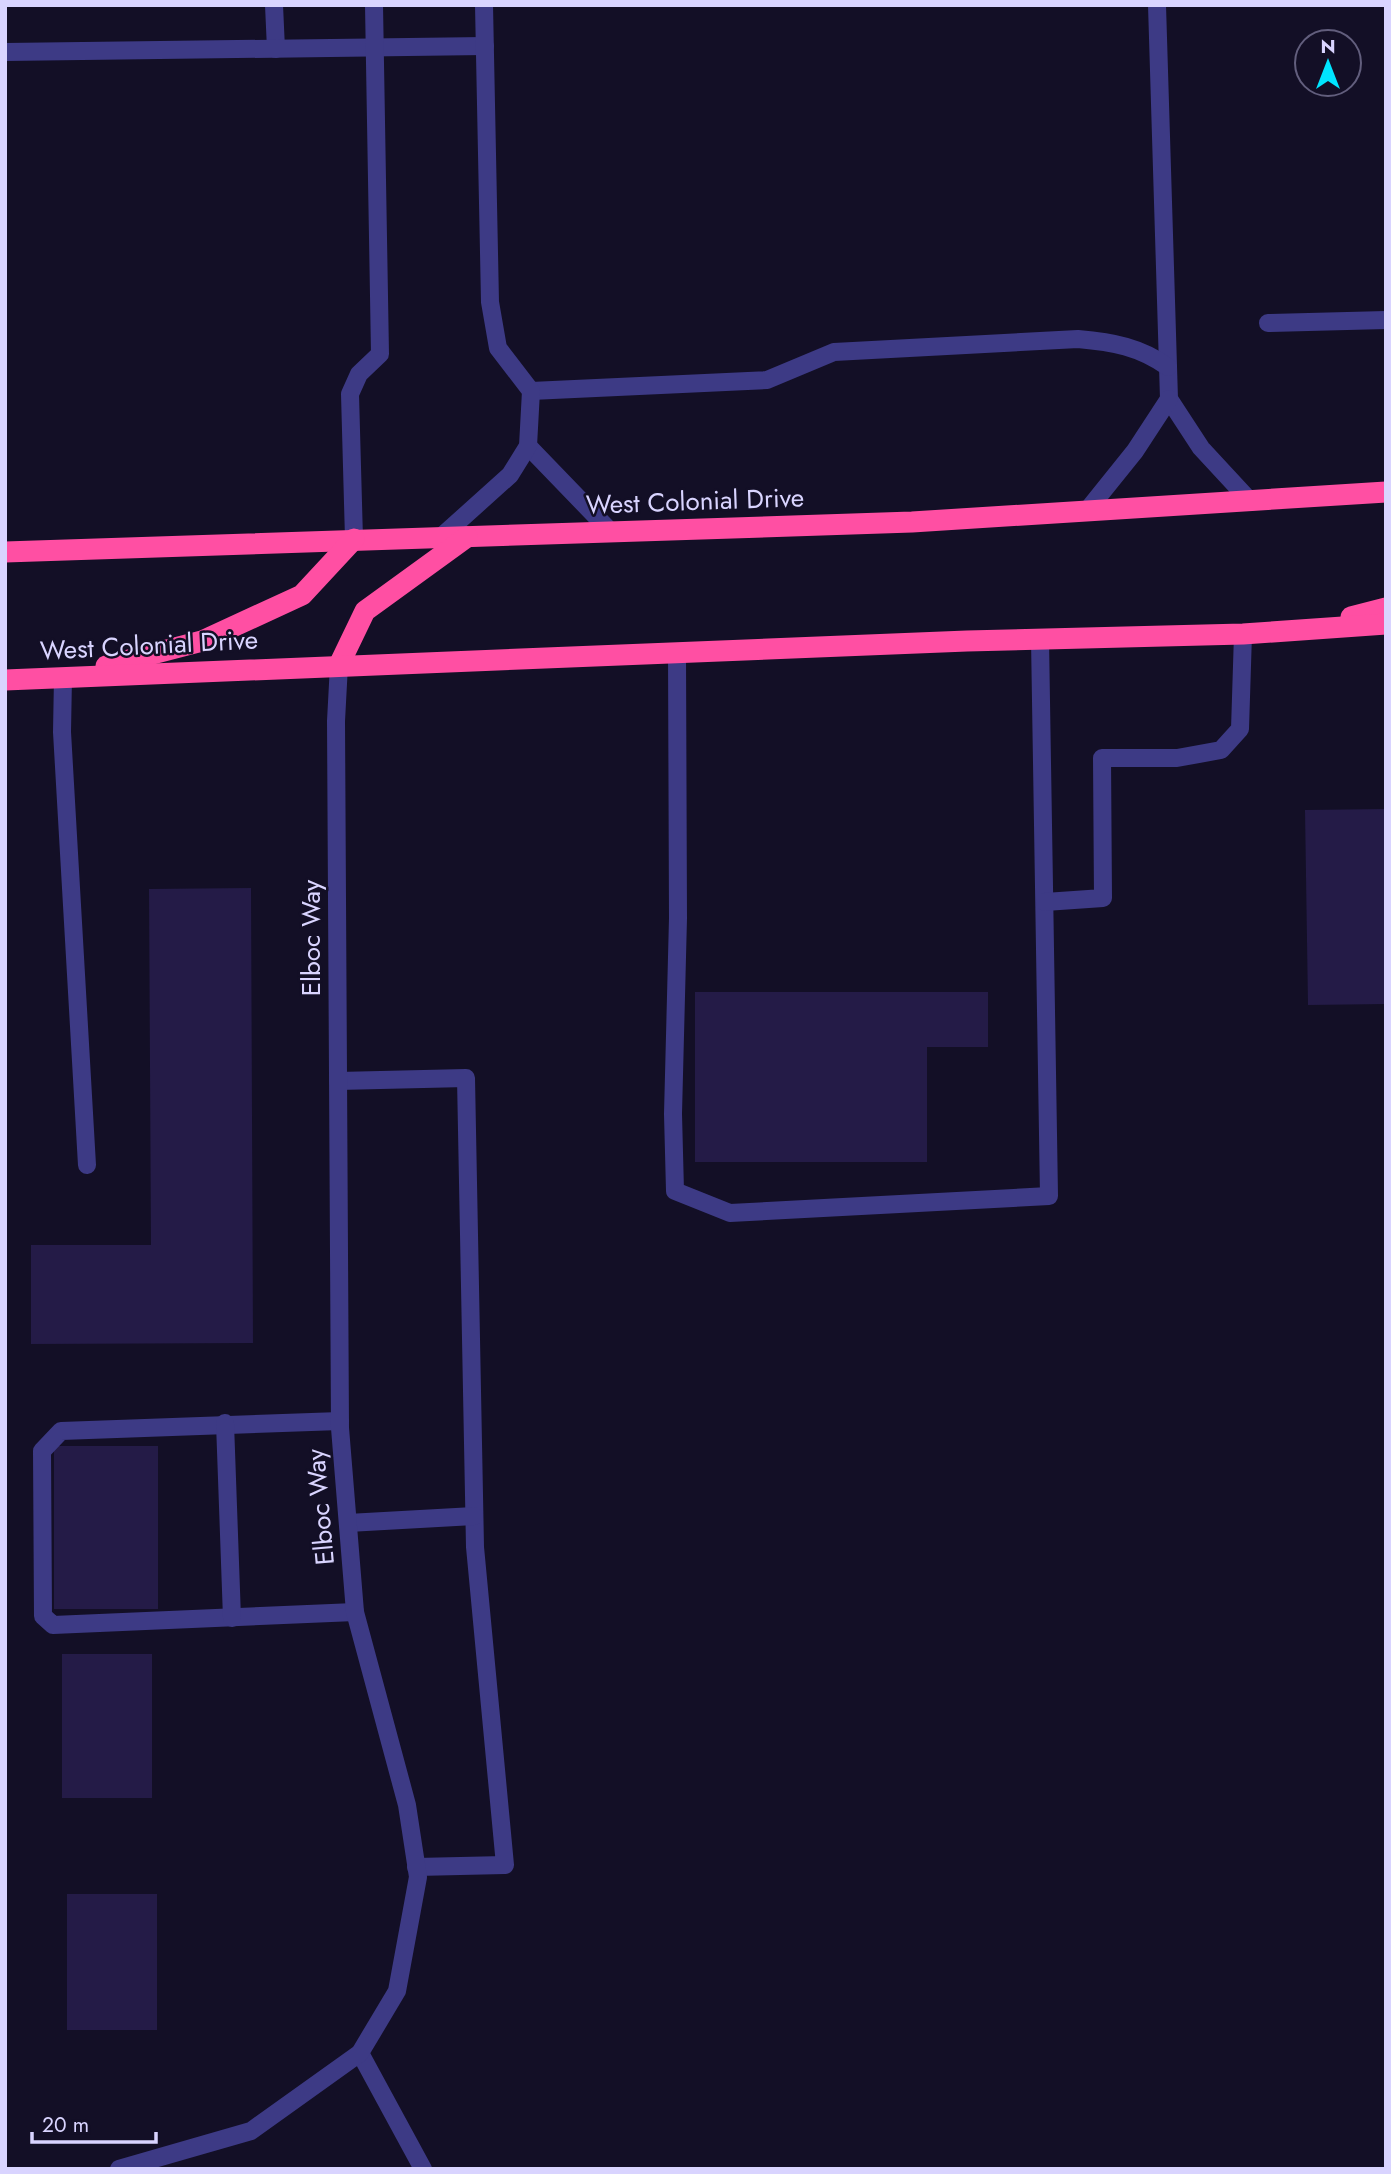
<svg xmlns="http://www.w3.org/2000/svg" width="1391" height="2174" viewBox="0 0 1391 2174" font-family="Jost,sans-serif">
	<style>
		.building { fill: #241b47 }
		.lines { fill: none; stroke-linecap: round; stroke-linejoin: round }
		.lane { stroke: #3d3a85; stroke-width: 18 }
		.street { stroke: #3d3a85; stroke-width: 18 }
		.highway { stroke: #ff4fa3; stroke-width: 21 }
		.labels { text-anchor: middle; stroke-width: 5; stroke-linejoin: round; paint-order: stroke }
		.street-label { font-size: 26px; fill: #d9d4ff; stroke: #130f26 }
	</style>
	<rect width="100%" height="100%" fill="#130f26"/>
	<g class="building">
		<path d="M1386 809V1004L1308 1005 1305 810Z"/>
		<path d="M251 888 253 1343 31 1344V1245H151L149 889Z"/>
		<path d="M695 992H988V1047H927V1162H695Z"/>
		<rect x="54" y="1446" width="104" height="163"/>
		<rect x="62" y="1654" width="90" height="144"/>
		<rect x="67" y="1894" width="90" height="136"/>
	</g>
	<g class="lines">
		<g class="lane">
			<path d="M274 5 276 49"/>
			<path d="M1157 5 1169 399 1201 448 1251 502"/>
			<path d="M5 52 485 46"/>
			<path d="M1268 323 1386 320"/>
			<path d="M531 391 767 380 834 352 1078 339C1113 342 1140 347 1168 367"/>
			<path d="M528 446 611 532"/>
			<path d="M1086 512 1135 451 1169 399"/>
			<path d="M441 537 510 475 528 446 531 391 498 348 490 302 484 5"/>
			<path d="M354 539 350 394 359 374 380 354 374 5"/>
			<path d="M677 652 678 918 673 1114 675 1191 730 1213 1049 1196 1040 639"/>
			<path d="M63 677 62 732 87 1165"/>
			<path d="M1045 902 1103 898 1102 758H1177L1221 750 1240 729 1243 634"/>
			<path d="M338 1081 466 1078 475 1547 505 1865 416 1867"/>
			<path d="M340 1421 61 1431 42 1451 43 1616 53 1625 355 1612"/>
			<path d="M225 1423 232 1618"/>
			<path d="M348 1523 474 1516"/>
			<path d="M360 2053 423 2169"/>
		</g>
		<path class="street" d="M119 2169 251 2131 360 2053 397 1991 418 1877 407 1805 355 1612 340 1428 336 721 339 665"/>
		<g class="highway">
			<path d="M5 552 912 522 1386 492"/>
			<path d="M1351 617 1386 608"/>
			<path d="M339 665 365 611 467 537"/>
			<path d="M106 666 202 641 302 595 354 539"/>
			<path d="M5 680 967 641 1243 634 1386 624"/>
		</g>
	</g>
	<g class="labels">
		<g class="street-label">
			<text transform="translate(695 501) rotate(-2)" y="9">West Colonial Drive</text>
			<text transform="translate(149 645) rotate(-3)" y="9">West Colonial Drive</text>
			<text transform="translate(311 938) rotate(-90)" y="9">Elboc Way</text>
			<text transform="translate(320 1507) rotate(-95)" y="9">Elboc Way</text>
		</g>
	</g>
	<rect width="1391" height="2174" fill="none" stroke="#d9d4ff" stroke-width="14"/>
	<g transform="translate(1328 63)"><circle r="33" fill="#130f26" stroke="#625e7d" stroke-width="2"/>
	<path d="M0-5L12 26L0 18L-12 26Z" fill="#00e5ff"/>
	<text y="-10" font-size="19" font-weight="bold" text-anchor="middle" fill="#d9d4ff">N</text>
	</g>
	<path d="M32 2132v10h124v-10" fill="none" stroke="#d9d4ff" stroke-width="3.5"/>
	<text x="42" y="2132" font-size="21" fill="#d9d4ff" stroke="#130f26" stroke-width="5" paint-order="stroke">20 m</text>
</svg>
